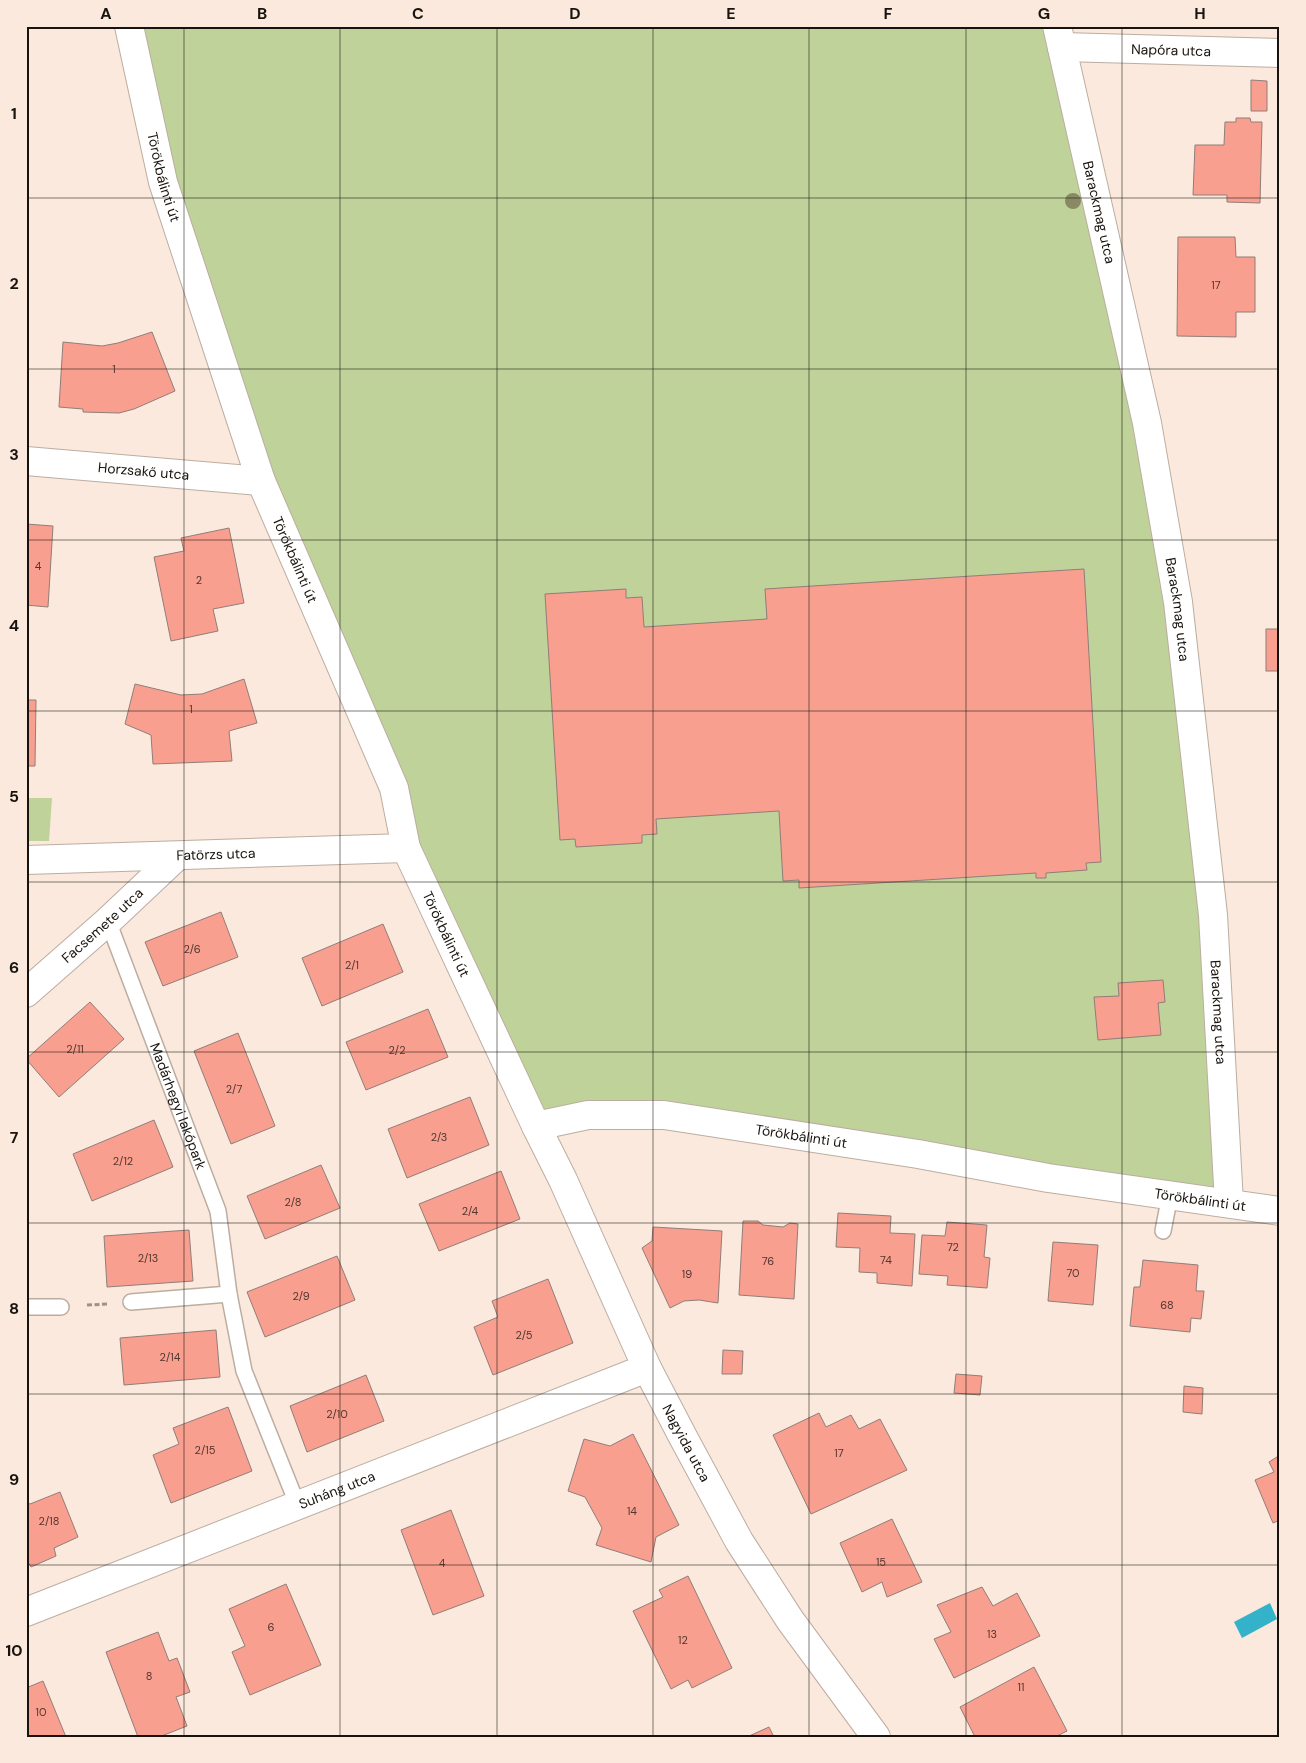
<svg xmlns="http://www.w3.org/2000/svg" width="1306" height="1763" viewBox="0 0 1306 1763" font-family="'DM Sans',sans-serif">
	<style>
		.green { fill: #bed29a }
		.water { fill: #33b2c9 }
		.building { fill: #f99f8f; stroke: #917d79 }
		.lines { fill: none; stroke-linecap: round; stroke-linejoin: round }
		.service-casing { stroke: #bdada1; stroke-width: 18 }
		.minor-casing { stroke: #bdada1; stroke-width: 30 }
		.path { stroke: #9e9288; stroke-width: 3; stroke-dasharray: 5 2.5; stroke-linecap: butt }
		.service { stroke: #fff; stroke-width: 15 }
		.minor { stroke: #fff; stroke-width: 28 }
		.tree { fill: #898a63 }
		.grid { fill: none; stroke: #18130e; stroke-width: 1; stroke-opacity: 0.55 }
		.labels { text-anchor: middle; stroke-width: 4.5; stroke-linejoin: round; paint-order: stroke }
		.number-label { font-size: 11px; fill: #50362e }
		.street-label { font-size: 14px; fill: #18130e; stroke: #fae9dc }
		.neatline { fill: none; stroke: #18130e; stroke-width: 2 }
		.grid-label { font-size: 16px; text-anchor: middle; font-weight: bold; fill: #18130e }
	</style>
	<rect width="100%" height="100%" fill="#fae9dc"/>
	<g class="green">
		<path d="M129 26H1057L1178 602 1229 1203 696 1119 536 1126 261 481Z"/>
		<path d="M26 798H52L49 841H26Z"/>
	</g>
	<path class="water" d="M1270 1603 1277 1619 1242 1638 1234 1622Z"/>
	<g class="building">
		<path d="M1251 80 1267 81V111H1251Z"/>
		<path d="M1236 118H1250L1251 122H1262L1260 203 1227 202V195H1193L1195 145H1224L1225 122H1236Z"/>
		<path d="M1178 237H1235L1236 257H1255V312H1236V337L1177 336Z"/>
		<path d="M152 332 175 391 134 409 119 413 83 412V409L59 407 63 342 102 346 118 343Z"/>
		<path d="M1279 367H1280V413H1278Z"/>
		<path d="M26 524 53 526 48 607 26 605Z"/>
		<path d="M229 528 244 603 213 609 218 631 171 641 154 557 184 551 181 538Z"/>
		<path d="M1084 569 1101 862 1086 863 1087 870 1046 873V878H1036V873L799 888V880L783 881 779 811 656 819 657 834 642 835V843L576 847 575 839 560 840 545 594 626 589V598L642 597 644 627 767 619 765 589Z"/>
		<rect x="1266" y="629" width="14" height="42"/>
		<path d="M244 679 257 723 229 731 232 761 153 764 151 735 125 724 135 684 181 695 202 694Z"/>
		<path d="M26 700H36L35 766H26Z"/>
		<path d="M221 912 238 957 163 986 145 942Z"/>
		<path d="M383 924 403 972 322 1006 302 958Z"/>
		<path d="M1163 980 1165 1002 1158 1003 1161 1035 1098 1040 1094 997 1119 996 1118 983Z"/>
		<path d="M90 1002 124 1039 59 1097 26 1059Z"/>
		<path d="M428 1009 448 1057 366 1090 346 1042Z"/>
		<path d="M238 1033 275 1126 231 1144 194 1051Z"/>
		<path d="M470 1097 489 1145 407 1178 388 1129Z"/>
		<path d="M154 1120 173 1167 92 1201 73 1154Z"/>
		<path d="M321 1165 340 1208 265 1239 247 1196Z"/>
		<path d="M501 1171 520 1219 439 1251 419 1204Z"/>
		<path d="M838 1213 891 1216 890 1233 915 1234 912 1286 877 1283V1273L859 1272 860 1248 836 1247Z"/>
		<path d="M743 1221H758L763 1225 783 1227 790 1223 798 1224 794 1299 739 1295Z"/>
		<path d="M947 1222 987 1225 984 1257 990 1258 987 1288 947 1285 948 1276 919 1274 922 1235 945 1236Z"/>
		<path d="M653 1227 722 1231 718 1303 699 1300 684 1301 670 1308 642 1248 652 1241Z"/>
		<path d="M189 1230 193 1281 107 1287 104 1236Z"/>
		<path d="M1053 1242 1098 1245 1093 1305 1048 1301Z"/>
		<path d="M337 1256 355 1300 265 1337 247 1292Z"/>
		<path d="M1143 1260 1198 1265 1196 1291H1204L1201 1319 1191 1318 1190 1332 1130 1326 1134 1287H1140Z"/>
		<path d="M548 1279 573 1343 493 1375 474 1327 498 1317 492 1301Z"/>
		<path d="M216 1330 220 1377 124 1385 120 1338Z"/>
		<path d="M723 1350 743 1351 742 1374H722Z"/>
		<path d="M956 1374 982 1376 980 1395 954 1393Z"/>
		<path d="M366 1375 384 1421 307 1452 290 1406Z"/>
		<path d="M1184 1386 1203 1388 1202 1414 1183 1412Z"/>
		<path d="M228 1407 252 1471 171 1503 153 1455 179 1444 173 1428Z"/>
		<path d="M819 1413 826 1427 851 1415 859 1429 880 1419 907 1470 811 1514 773 1435Z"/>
		<path d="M633 1434 679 1525 656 1537 651 1562 596 1545 602 1528 585 1497 568 1491 584 1439 610 1446Z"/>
		<path d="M1280 1455V1520L1273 1523 1255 1480 1274 1472 1269 1462Z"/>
		<path d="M60 1492 78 1537 54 1548 56 1556 31 1567 26 1559V1502L30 1504Z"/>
		<path d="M451 1510 484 1596 433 1615 401 1530Z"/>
		<path d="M892 1519 922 1582 887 1597 882 1582 862 1592 840 1543Z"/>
		<path d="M688 1576 732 1668 692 1688 688 1680 671 1689 633 1611 663 1597 659 1590Z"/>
		<path d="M286 1584 321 1665 250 1695 232 1652 245 1646 229 1609Z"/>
		<path d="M982 1587 993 1606 1017 1593 1040 1636 954 1678 934 1639 951 1632 937 1605Z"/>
		<path d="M158 1632 169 1661 177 1658 190 1692 176 1697 187 1726 159 1737H138L106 1652Z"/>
		<path d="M1034 1667 1067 1731 1055 1737H975L960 1707Z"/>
		<path d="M43 1681 66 1737H26V1688Z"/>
		<path d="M769 1727 774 1737H747Z"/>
	</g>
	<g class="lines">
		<g class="service-casing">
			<g id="service">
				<path id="s1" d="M108 921 218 1211 229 1294 244 1371 298 1506"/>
				<path d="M1163 1231 1170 1195"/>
				<path d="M131 1302 229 1294"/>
				<path d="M26 1307H61"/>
			</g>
		</g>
		<g class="minor-casing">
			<g id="minor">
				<path id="s2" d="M129 26 163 182 261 481 394 788 406 848 536 1126 563 1180 647 1368 683 1437 739 1541 790 1620 876 1737"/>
				<path id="s3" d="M1057 26 1147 423 1178 602 1213 915 1229 1203"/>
				<path id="s4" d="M1062 47 1280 53"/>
				<path id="s5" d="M26 461 261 481"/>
				<path id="s6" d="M26 860 406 848"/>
				<path id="s7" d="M26 993 108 921 177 856"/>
				<path id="s8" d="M536 1126 588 1115H664L918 1154 1048 1178 1280 1211"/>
				<path id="s9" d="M26 1612 647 1368"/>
			</g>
		</g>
		<path class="path" d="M87 1305 108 1304"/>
		<use href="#service" class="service"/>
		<use href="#minor" class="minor"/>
	</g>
	<circle class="tree" cx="1073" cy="201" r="8"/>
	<path class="grid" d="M184 26V1737M340 26V1737M497 26V1737M653 26V1737M809 26V1737M966 26V1737M1122 26V1737M26 198H1280M26 369H1280M26 540H1280M26 711H1280M26 882H1280M26 1052H1280M26 1223H1280M26 1394H1280M26 1565H1280"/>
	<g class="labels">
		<g class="number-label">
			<text x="1216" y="289">17</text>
			<text x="114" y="373">1</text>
			<text x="38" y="570">4</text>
			<text x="199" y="584">2</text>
			<text x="191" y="713">1</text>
			<text x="192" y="953">2/6</text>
			<text x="352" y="969">2/1</text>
			<text x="75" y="1053">2/11</text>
			<text x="397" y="1054">2/2</text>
			<text x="234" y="1093">2/7</text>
			<text x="439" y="1141">2/3</text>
			<text x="123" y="1165">2/12</text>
			<text x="293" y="1206">2/8</text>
			<text x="470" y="1215">2/4</text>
			<text x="953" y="1251">72</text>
			<text x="148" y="1262">2/13</text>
			<text x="886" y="1264">74</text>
			<text x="768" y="1265">76</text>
			<text x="1073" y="1277">70</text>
			<text x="687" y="1278">19</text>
			<text x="301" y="1300">2/9</text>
			<text x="1167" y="1309">68</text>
			<text x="524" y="1339">2/5</text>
			<text x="170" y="1361">2/14</text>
			<text x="337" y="1418">2/10</text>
			<text x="205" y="1454">2/15</text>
			<text x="839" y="1457">17</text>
			<text x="632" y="1515">14</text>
			<text x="49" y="1525">2/18</text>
			<text x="881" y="1566">15</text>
			<text x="442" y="1567">4</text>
			<text x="271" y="1631">6</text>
			<text x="992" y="1638">13</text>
			<text x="683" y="1644">12</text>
			<text x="149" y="1680">8</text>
			<text x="1021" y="1691">11</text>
			<text x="41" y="1716">10</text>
		</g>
		<g class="street-label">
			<text dy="5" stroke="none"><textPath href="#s4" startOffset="109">Napóra utca</textPath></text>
			<text dy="5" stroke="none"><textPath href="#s2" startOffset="155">Törökbálinti út</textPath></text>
			<text dy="5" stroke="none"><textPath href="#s3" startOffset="191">Barackmag utca</textPath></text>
			<text dy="5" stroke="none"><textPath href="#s5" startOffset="118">Horzsakő utca</textPath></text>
			<text dy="5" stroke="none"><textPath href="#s2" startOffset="560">Törökbálinti út</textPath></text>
			<text dy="5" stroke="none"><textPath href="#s3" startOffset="596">Barackmag utca</textPath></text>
			<text dy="5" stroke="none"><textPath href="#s6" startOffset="190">Fatörzs utca</textPath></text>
			<text dy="5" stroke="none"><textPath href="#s7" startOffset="102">Facsemete utca</textPath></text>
			<text dy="5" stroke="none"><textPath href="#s2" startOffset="965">Törökbálinti út</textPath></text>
			<text dy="5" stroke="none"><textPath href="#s3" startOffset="1001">Barackmag utca</textPath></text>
			<text dy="5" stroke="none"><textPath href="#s1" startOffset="198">Madárhegyi lakópark</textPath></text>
			<text dy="5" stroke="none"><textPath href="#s8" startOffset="268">Törökbálinti út</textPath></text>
			<text dy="5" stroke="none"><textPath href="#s8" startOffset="672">Törökbálinti út</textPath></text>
			<text dy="5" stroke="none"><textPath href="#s2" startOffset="1528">Nagyida utca</textPath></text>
			<text dy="5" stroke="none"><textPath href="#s9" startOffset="334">Suháng utca</textPath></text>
		</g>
	</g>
	<rect width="1306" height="1763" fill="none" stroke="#fae9dc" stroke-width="55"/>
	<rect x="28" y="28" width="1250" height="1708" class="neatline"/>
	<g class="grid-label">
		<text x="106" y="19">A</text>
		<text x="262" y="19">B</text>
		<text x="418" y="19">C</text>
		<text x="575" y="19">D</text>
		<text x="731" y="19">E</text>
		<text x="888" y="19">F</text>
		<text x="1044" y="19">G</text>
		<text x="1200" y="19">H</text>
		<text x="14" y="119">1</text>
		<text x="14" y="289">2</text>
		<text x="14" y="460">3</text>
		<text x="14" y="631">4</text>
		<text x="14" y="802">5</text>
		<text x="14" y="973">6</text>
		<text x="14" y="1143">7</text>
		<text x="14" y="1314">8</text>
		<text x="14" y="1485">9</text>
		<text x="14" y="1656">10</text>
	</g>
</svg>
